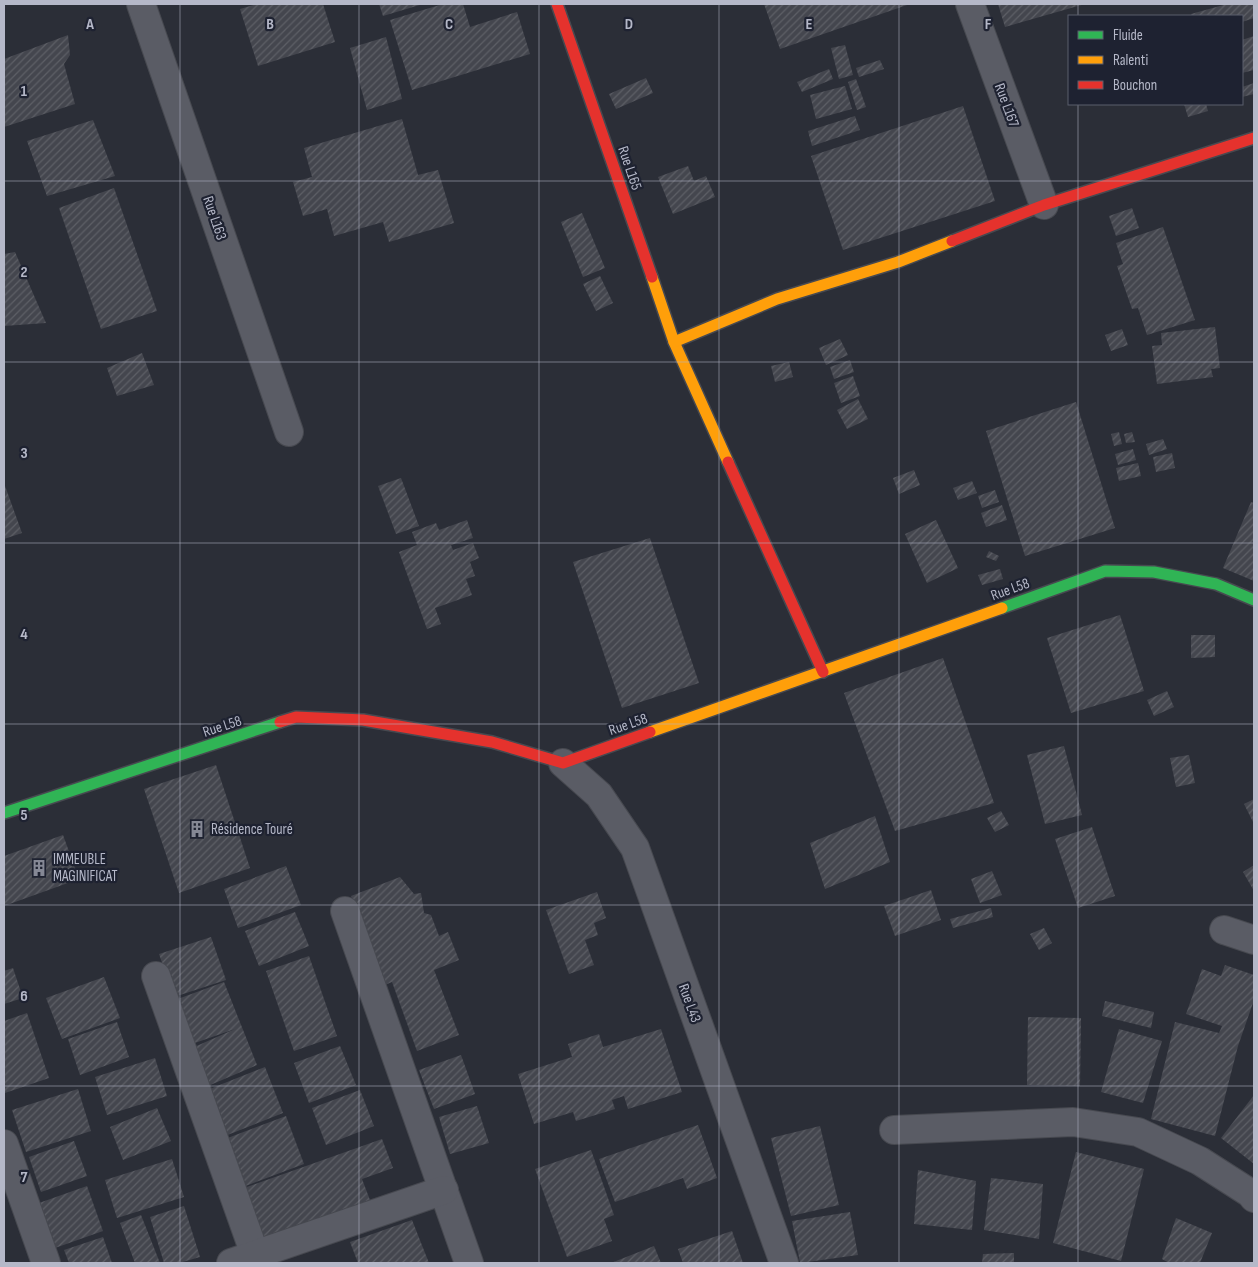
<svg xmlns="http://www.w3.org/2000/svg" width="1258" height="1267" viewBox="0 0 1258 1267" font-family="'Sofia Sans Condensed',sans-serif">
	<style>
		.building { fill: url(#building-hatch) }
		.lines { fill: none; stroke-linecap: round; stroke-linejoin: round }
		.street-casing { stroke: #474950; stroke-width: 30 }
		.fast-casing { stroke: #474950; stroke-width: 14 }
		.slow-casing { stroke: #474950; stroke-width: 14 }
		.jam-casing { stroke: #474950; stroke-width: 14 }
		.street { stroke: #5a5c65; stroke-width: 28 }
		.fast { stroke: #30b455; stroke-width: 11 }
		.slow { stroke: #ff9f0a; stroke-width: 11 }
		.jam { stroke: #e5322d; stroke-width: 11 }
		.grid { fill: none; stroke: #b5b8c8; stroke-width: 1; stroke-opacity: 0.55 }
		.labels { text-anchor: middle; stroke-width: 4.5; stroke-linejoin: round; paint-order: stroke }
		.street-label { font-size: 15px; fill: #b5b8c8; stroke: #1e2231 }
		.poi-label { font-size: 15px; fill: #b5b8c8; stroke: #1e2231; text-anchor: start }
		.grid-label { font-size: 16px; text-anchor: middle; font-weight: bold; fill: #b5b8c8; stroke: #1e2231; stroke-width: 4.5; stroke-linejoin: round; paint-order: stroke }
	</style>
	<defs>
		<pattern id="building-hatch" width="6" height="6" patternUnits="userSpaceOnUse" patternTransform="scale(1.25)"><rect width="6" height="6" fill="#44464e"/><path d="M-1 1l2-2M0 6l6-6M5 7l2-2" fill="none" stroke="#5d5f66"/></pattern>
	</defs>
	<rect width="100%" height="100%" fill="#2b2e37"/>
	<g class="building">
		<path d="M257 4H323L335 42 258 66 240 9Z"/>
		<path d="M379 4H423L383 16Z"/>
		<path d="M443 4H463L470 27 517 12 530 54 412 90 390 20Z"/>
		<path d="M764 4H910L780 49Z"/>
		<path d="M998 4H1085L1005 27Z"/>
		<path d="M1227 4H1254V18L1242 22V16H1192L1191 14Z"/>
		<path d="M68 35 70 55 64 64 75 104 4 127V59Z"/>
		<path d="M1254 36V70L1242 73V40Z"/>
		<path d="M386 37 402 99 367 110 350 48Z"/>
		<path d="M845 45 853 75 839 79 831 48Z"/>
		<path d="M880 60 884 69 859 77 856 68Z"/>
		<path d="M829 69 833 79 802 92 797 82Z"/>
		<path d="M646 78 653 93 616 109 609 94Z"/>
		<path d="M856 79 866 107 857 110 848 82Z"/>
		<path d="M1254 83V94L1242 97V87Z"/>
		<path d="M845 86 852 109 816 119 810 95Z"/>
		<path d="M1184 104H1206L1208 111 1188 117Z"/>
		<path d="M963 106 995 201 843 250 811 156Z"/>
		<path d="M855 116 860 130 812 146 808 131Z"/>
		<path d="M402 119 418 175 438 170 454 223 389 242 383 222 334 236 327 209 303 216 293 182 312 177 304 148Z"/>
		<path d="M93 120 115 176 47 196 27 141Z"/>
		<path d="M688 166 694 181 706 176 715 197 673 214 658 177Z"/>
		<path d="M114 188 157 311 101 329 59 208Z"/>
		<path d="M1132 208 1139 228 1116 236 1109 216Z"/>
		<path d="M582 213 605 268 583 277 561 222Z"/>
		<path d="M1163 227 1195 320 1147 335 1138 308 1132 309 1117 266 1123 264 1116 243Z"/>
		<path d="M15 252 46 323 4 326V254Z"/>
		<path d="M600 276 613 303 596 311 583 284Z"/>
		<path d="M1215 327 1220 368 1211 369 1213 377 1157 384 1152 346 1162 345 1161 333Z"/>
		<path d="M1122 329 1128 345 1111 351 1105 335Z"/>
		<path d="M840 339 848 355 826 365 819 348Z"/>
		<path d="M142 353 154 385 117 396 107 368Z"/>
		<path d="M850 360 854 372 834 379 830 367Z"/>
		<path d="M789 362 793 377 775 382 771 366Z"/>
		<path d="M853 376 860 396 841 403 834 383Z"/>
		<path d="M858 399 868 419 847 429 837 410Z"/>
		<path d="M1076 402 1115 528 1025 556 986 431Z"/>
		<path d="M1119 432 1122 444 1114 446 1111 434Z"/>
		<path d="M1132 432 1135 442 1126 443 1124 434Z"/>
		<path d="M1163 439 1167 449 1149 455 1146 444Z"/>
		<path d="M1133 449 1136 460 1118 465 1115 454Z"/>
		<path d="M1172 453 1175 468 1156 472 1153 457Z"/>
		<path d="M1138 463 1141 476 1119 481 1116 468Z"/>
		<path d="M914 470 920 485 899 494 893 478Z"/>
		<path d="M401 478 419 526 396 534 378 486Z"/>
		<path d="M972 481 977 493 958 500 953 488Z"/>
		<path d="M4 483 22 533 4 539Z"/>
		<path d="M995 490 999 502 982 508 978 496Z"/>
		<path d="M1251 502 1254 503V581L1223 568Z"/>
		<path d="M1002 505 1007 520 986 527 981 513Z"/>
		<path d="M467 520 473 538 451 545 453 550 473 543 479 558 470 562 475 576 466 579 472 595 435 608 441 624 427 629 399 552 417 545 412 532 436 523 439 530Z"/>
		<path d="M936 520 958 568 927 583 905 534Z"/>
		<path d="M650 538 699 683 622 708 573 562Z"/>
		<path d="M989 551 999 556 996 561 986 557Z"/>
		<path d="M1000 569 1003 579 982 585 978 575Z"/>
		<path d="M1120 615 1144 691 1071 713 1047 638Z"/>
		<path d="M1191 635H1215V657L1191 658Z"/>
		<path d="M943 658 994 803 895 831 844 693Z"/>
		<path d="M1167 691 1174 707 1154 716 1147 700Z"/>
		<path d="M1064 746 1082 815 1045 824 1027 755Z"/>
		<path d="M1189 755 1195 783 1176 787 1170 758Z"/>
		<path d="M216 765 250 868 179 893 144 789Z"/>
		<path d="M1254 799V824L1244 804Z"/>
		<path d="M1001 811 1009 825 995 832 987 818Z"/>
		<path d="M875 816 890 862 825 889 810 843Z"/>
		<path d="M1092 827 1115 896 1078 908 1055 839Z"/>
		<path d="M63 835 79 879 4 906V856Z"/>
		<path d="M1254 865V891L1243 872Z"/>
		<path d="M286 866 301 905 238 928 224 889Z"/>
		<path d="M992 871 1002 895 980 903 971 879Z"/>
		<path d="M400 877 414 894 421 893 424 913 431 915 439 936 448 932 459 960 434 970 459 1035 417 1051 392 982 378 988 376 961 351 896Z"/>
		<path d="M931 890 941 920 895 936 884 906Z"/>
		<path d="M597 892 606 918 594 923 598 935 585 940 594 965 569 974 546 910Z"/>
		<path d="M991 908 993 917 953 928 950 919Z"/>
		<path d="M295 912 309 946 259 966 245 931Z"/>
		<path d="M1044 928 1052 943 1039 950 1030 934Z"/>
		<path d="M211 937 226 980 174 997 159 954Z"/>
		<path d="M309 956 337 1036 294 1051 266 971Z"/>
		<path d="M1225 965 1254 975V1000L1238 1046 1215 1136 1151 1119 1175 1022 1219 1033 1222 1026 1186 1014 1202 969 1221 976Z"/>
		<path d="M13 968 23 998 4 1004V971Z"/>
		<path d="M104 977 120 1018 62 1039 46 998Z"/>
		<path d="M224 982 257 1065 208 1086 192 1048 235 1029 192 1044 175 1000Z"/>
		<path d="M1105 1001 1154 1012 1151 1028 1102 1016Z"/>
		<path d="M27 1013 49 1078 5 1093 4 1088V1021Z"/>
		<path d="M1028 1017 1081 1018 1080 1086 1027 1085Z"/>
		<path d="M117 1022 129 1057 80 1075 68 1039Z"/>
		<path d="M661 1029 682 1092 628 1109 624 1096 612 1100 615 1109 576 1121 573 1112 534 1124 518 1074 572 1057 568 1044 599 1034 603 1047Z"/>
		<path d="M1119 1029 1162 1041 1143 1103 1101 1092Z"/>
		<path d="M340 1046 356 1085 309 1103 294 1063Z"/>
		<path d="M461 1055 475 1094 434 1109 419 1070Z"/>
		<path d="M155 1058 167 1096 107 1115 95 1077Z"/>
		<path d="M265 1067 283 1113 225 1136 207 1090Z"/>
		<path d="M78 1089 91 1131 26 1152 12 1110Z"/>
		<path d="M360 1090 374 1126 326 1145 312 1108Z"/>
		<path d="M1254 1095V1164L1221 1138Z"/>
		<path d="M477 1106 489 1143 450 1154 439 1117Z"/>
		<path d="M157 1108 171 1141 123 1160 110 1127Z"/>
		<path d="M286 1116 304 1164 243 1187 225 1139Z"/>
		<path d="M698 1125 717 1178 687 1189 683 1178 615 1202 599 1159Z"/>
		<path d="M820 1126 839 1205 791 1216 771 1138Z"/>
		<path d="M382 1139 393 1168 362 1179 370 1200 259 1239 241 1189Z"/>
		<path d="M74 1141 87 1176 41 1192 29 1157Z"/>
		<path d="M591 1150 614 1215 604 1219 612 1241 567 1257 535 1169Z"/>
		<path d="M1076 1152 1144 1169 1121 1261 1053 1243Z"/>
		<path d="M172 1159 184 1197 117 1218 105 1180Z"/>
		<path d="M918 1170 976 1181 972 1230 914 1224Z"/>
		<path d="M991 1178 1043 1184 1039 1239 984 1230Z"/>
		<path d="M87 1186 103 1231 55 1248 39 1203Z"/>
		<path d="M184 1206 200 1257 179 1263H164L150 1217Z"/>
		<path d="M850 1212 858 1255 800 1263 792 1221Z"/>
		<path d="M141 1215 160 1263H135L120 1223Z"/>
		<path d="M1176 1218 1212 1233 1200 1263H1169L1162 1259Z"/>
		<path d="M412 1220 429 1263H358L350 1242Z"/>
		<path d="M732 1231 743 1263H683L678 1249Z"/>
		<path d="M103 1237 112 1263H69L64 1250Z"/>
		<path d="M654 1246 661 1263H611Z"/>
		<path d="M1014 1253V1263H982L983 1254Z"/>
	</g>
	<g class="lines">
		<g class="street-casing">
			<g id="street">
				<path d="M141 4 289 432"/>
				<path d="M970 4 1044 205"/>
				<path d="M563 763 599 795 635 848 784 1263"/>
				<path d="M345 911 469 1263"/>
				<path d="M1224 930 1254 940"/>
				<path d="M156 976 258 1263"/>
				<path d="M894 1130 1073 1122 1138 1132 1200 1161 1250 1193 1254 1198"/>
				<path d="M4 1144 46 1263"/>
				<path d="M231 1263 444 1190"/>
			</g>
		</g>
		<g class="fast-casing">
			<g id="fast">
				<path d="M1002 608 1105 571 1154 572 1216 584 1254 600"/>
				<path d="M4 813 280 722"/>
			</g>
		</g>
		<g class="slow-casing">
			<g id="slow">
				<path d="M652 277 674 342 728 462"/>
				<path d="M674 342 777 299 898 262 952 241"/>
				<path d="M650 732 1002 608"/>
			</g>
		</g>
		<g class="jam-casing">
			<g id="jam">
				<path d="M557 4 652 277"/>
				<path d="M952 241 1044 205 1254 138"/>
				<path d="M728 462 823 672"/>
				<path d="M280 722 296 717 363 720 492 742 563 763 650 732"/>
			</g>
		</g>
		<use href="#street" class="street"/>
		<use href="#fast" class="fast"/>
		<use href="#slow" class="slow"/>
		<use href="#jam" class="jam"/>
	</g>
	<path class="grid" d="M180 4V1263M359 4V1263M539 4V1263M719 4V1263M899 4V1263M1078 4V16M1078 104V1263M4 181H1254M4 362H1254M4 543H1254M4 724H1254M4 905H1254M4 1086H1254"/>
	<defs>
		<g id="building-bare" transform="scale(1.35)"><path d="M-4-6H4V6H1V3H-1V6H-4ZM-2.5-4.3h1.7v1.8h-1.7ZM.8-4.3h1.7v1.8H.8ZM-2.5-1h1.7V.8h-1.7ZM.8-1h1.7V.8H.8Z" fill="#858895" stroke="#1e2231" stroke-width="2.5" paint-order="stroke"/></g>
	</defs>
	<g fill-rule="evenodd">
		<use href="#building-bare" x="197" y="829"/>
		<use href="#building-bare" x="39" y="868"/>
	</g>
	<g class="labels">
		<g class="street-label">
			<text transform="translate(1007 105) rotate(70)" y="5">Rue L167</text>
			<text transform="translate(630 168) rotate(71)" y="5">Rue L165</text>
			<text transform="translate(215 218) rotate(71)" y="5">Rue L163</text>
			<text transform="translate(1010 589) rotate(-20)" y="5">Rue L58</text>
			<text transform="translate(628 724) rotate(-19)" y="5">Rue L58</text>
			<text transform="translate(222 726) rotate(-18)" y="5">Rue L58</text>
			<text transform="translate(690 1003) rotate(70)" y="5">Rue L43</text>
		</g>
		<g class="poi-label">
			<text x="211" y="834">Résidence Touré</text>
			<text x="53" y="864">IMMEUBLE<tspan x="53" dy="17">MAGINIFICAT</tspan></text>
		</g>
	</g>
	<g class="grid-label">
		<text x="90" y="29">A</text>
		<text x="270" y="29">B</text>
		<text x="449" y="29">C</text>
		<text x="629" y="29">D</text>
		<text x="809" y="29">E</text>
		<text x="988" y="29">F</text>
		<text x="24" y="96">1</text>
		<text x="24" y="277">2</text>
		<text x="24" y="458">3</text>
		<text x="24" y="639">4</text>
		<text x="24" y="820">5</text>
		<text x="24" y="1001">6</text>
		<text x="24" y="1182">7</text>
	</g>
	<rect width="1258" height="1267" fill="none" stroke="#b5b8c8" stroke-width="10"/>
	<rect x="1068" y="15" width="175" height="90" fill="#1e2231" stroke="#5a5e6d"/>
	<rect x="1078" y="31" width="25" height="8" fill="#30b455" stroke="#5a5e6d"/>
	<text x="1113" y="40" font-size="15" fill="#b5b8c8">Fluide</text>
	<rect x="1078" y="56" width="25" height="8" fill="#ff9f0a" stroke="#5a5e6d"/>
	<text x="1113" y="65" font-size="15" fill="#b5b8c8">Ralenti</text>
	<rect x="1078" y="81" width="25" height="8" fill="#e5322d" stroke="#5a5e6d"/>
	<text x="1113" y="90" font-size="15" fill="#b5b8c8">Bouchon</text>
</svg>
